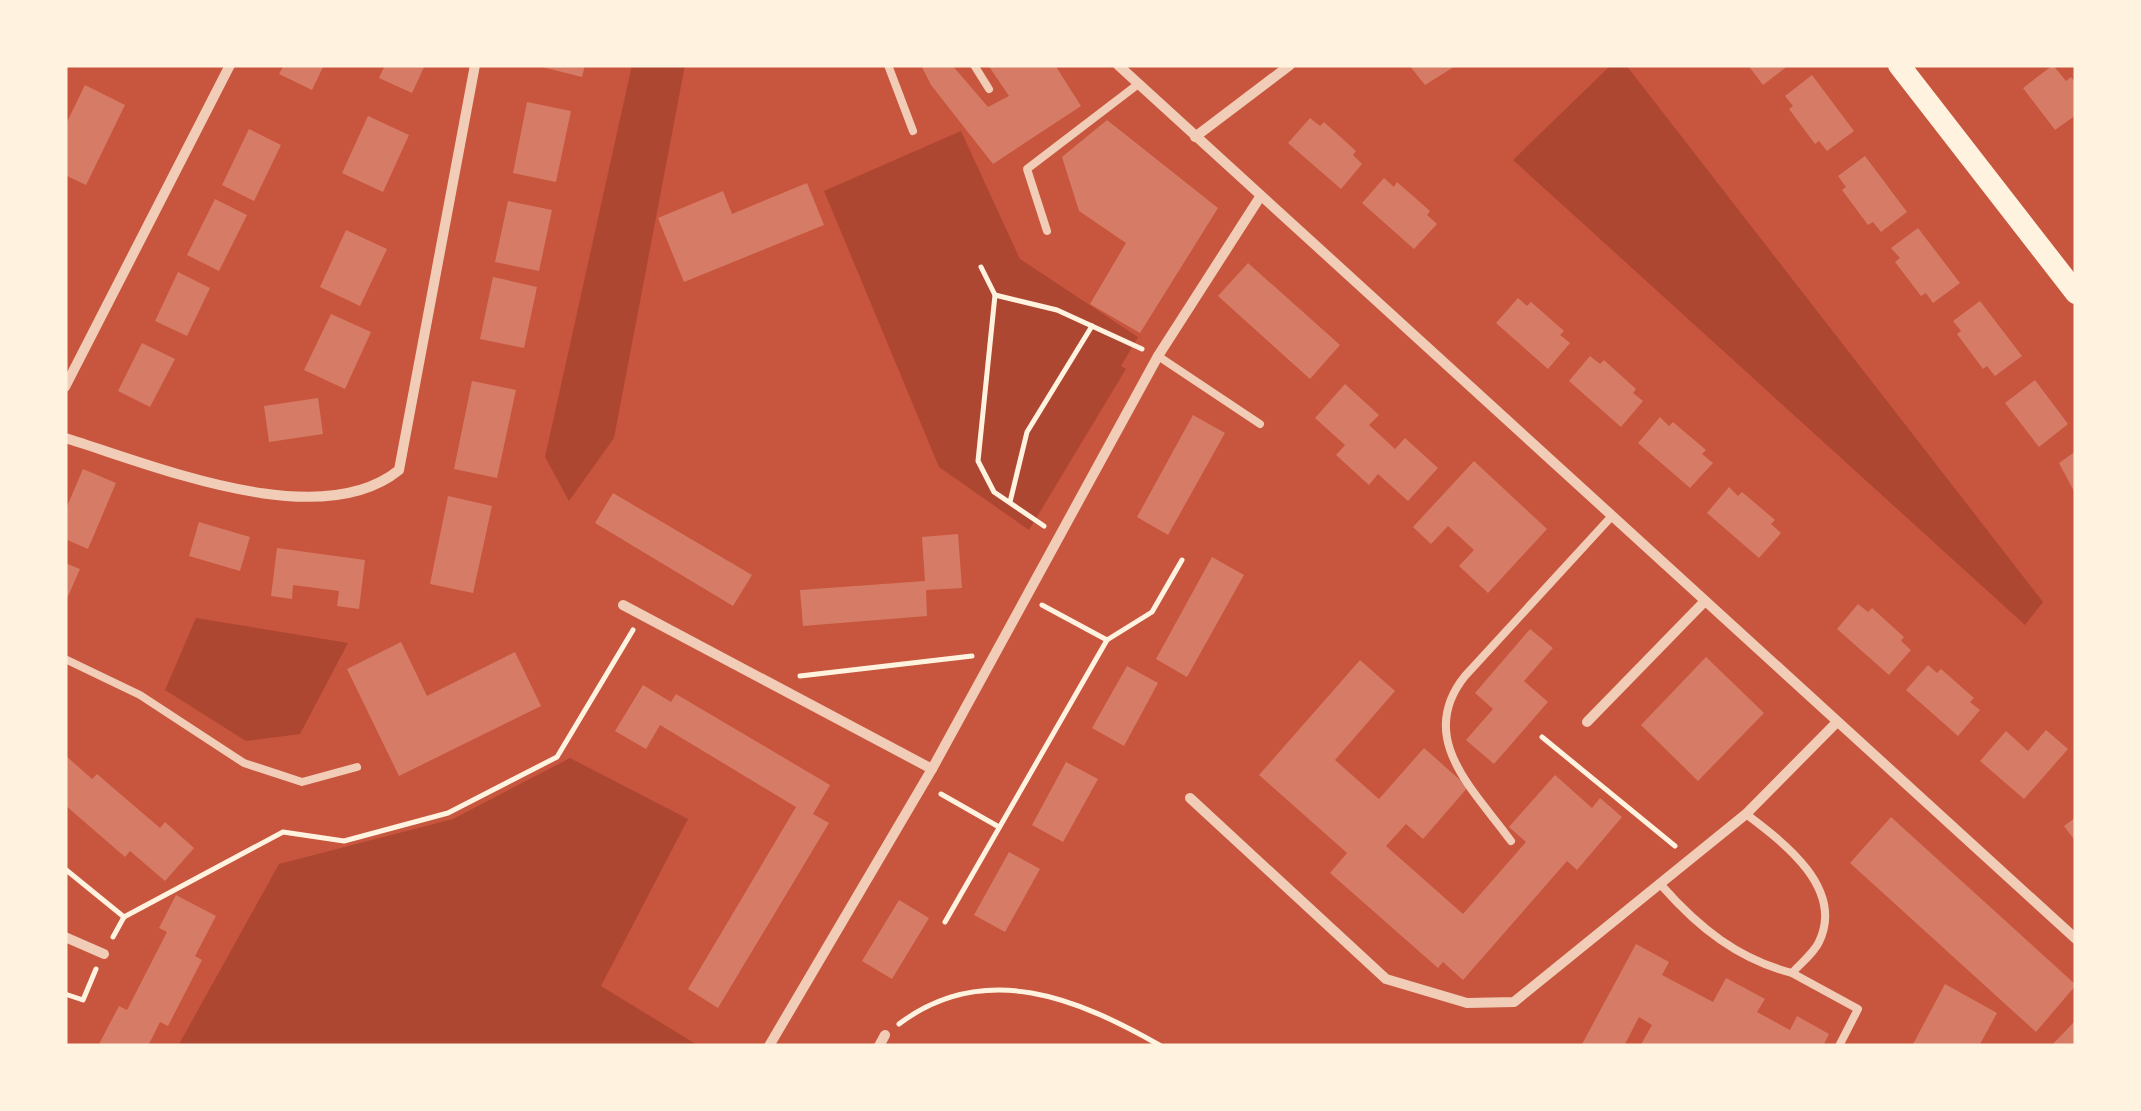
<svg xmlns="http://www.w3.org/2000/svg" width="2141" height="1111" viewBox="0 0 2141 1111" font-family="Roboto,sans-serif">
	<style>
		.green { fill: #ae4732 }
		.building { fill: #d67c66 }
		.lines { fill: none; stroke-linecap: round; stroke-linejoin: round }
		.path { stroke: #fff3e0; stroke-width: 5 }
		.service { stroke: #f1ccb7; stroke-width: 8 }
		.minor { stroke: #f1ccb7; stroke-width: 10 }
		.primary { stroke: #fff3e0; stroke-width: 22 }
	</style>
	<rect width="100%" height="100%" fill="#c8553d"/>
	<g class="green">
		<path d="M632 65H685L614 438 569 501 545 457Z"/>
		<path d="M1611 65H1626L2043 602 2025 625 1513 160Z"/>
		<path d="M961 131 1020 259 1138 337 1121 366 1126 369 1029 530 939 467 824 191Z"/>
		<path d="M196 618 348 643 300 734 246 741 165 690Z"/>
		<path d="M570 758 688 819 601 986 699 1046H178L279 864 453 819Z"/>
	</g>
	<g class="building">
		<path d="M284 65H324L312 90 279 74Z"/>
		<path d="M385 65H425L412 93 379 78Z"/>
		<path d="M534 65H585L582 77Z"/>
		<path d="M921 65H952L988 107 1009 96 988 65H1055L1081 106 993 164 931 85Z"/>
		<path d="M1409 65H1457L1425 85Z"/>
		<path d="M1748 65H1789L1763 85Z"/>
		<path d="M2053 65 2066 81 2071 77 2076 83V115L2055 130 2023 88Z"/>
		<path d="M1812 75 1854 131 1827 151 1819 141 1815 144 1789 109 1793 106 1785 96Z"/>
		<path d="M85 85 125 105 86 185 65 175V126Z"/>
		<path d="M527 102 571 111 556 182 513 173Z"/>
		<path d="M368 116 409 135 383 192 342 173Z"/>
		<path d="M1310 118 1320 126 1324 122 1356 151 1353 155 1362 164 1341 189 1288 143Z"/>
		<path d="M1107 120 1218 208 1140 333 1090 304 1126 243 1079 211 1062 157Z"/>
		<path d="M249 129 281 145 254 201 222 185Z"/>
		<path d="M1865 156 1907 212 1881 232 1873 222 1868 225 1842 190 1846 187 1838 176Z"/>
		<path d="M1384 178 1394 187 1397 182 1430 211 1427 215 1437 224 1414 249 1362 203Z"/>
		<path d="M807 183 824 225 684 282 658 218 723 191 732 214Z"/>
		<path d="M215 199 247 215 219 271 187 255Z"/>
		<path d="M508 201 552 210 539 271 495 262Z"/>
		<path d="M1918 228 1960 283 1933 303 1926 293 1921 296 1895 262 1900 258 1891 248Z"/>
		<path d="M346 230 387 249 360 306 320 287Z"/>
		<path d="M1248 263 1340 345 1310 379 1218 296Z"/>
		<path d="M178 272 210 288 187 336 155 321Z"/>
		<path d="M493 277 537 287 524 348 480 339Z"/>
		<path d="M1518 298 1527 306 1531 302 1564 331 1560 335 1570 343 1548 369 1496 323Z"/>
		<path d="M1980 301 2022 356 1995 376 1987 366 1983 369 1957 334 1961 331 1953 321Z"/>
		<path d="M331 314 371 332 345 389 304 370Z"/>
		<path d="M142 343 175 359 150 407 118 391Z"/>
		<path d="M1590 356 1600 364 1604 360 1636 389 1633 393 1643 401 1621 427 1569 381Z"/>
		<path d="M2035 380 2068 424 2039 447 2005 403Z"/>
		<path d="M472 381 516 390 497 478 454 469Z"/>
		<path d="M1345 384 1379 415 1369 425 1395 449 1405 438 1438 468 1408 501 1378 474 1369 485 1336 455 1345 445 1315 418Z"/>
		<path d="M318 398 323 434 269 442 264 406Z"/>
		<path d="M1193 415 1225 433 1168 535 1137 517Z"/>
		<path d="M1660 417 1669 426 1673 422 1706 450 1702 454 1713 463 1690 488 1638 443Z"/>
		<path d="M2076 451V495L2059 463Z"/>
		<path d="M1474 461 1547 529 1488 593 1459 566 1474 550 1448 526 1431 544 1413 527Z"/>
		<path d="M83 469 116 483 88 549 65 539V511Z"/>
		<path d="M1729 487 1738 496 1742 492 1775 520 1771 524 1781 533 1759 558 1707 513Z"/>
		<path d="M613 493 752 575 733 606 595 523Z"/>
		<path d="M448 496 492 506 473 593 430 584Z"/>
		<path d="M199 522 250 537 240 571 189 556Z"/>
		<path d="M958 534 962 588 926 590 927 616 803 626 800 590 925 581 922 537Z"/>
		<path d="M277 548 365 560 359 609 337 606 339 591 293 585 292 599 271 596Z"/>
		<path d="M1212 557 1244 575 1187 677 1156 659Z"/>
		<path d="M65 563 80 569 65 603Z"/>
		<path d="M1858 604 1868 612 1872 608 1904 637 1901 641 1911 650 1889 675 1837 629Z"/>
		<path d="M1530 629 1553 648 1524 681 1548 702 1494 764 1466 740 1493 709 1475 693Z"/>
		<path d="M401 642 427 696 515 652 541 706 399 776 347 669Z"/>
		<path d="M1706 657 1764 713 1698 781 1641 725Z"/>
		<path d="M1360 660 1395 691 1335 760 1379 799 1424 748 1468 787 1423 839 1406 824 1386 846 1463 914 1526 842 1509 827 1555 775 1592 808 1600 798 1622 817 1577 870 1567 861 1463 980 1443 962 1438 968 1330 873 1347 853 1259 775Z"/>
		<path d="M1928 665 1937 673 1941 669 1974 698 1970 702 1980 710 1958 736 1906 690Z"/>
		<path d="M1127 666 1158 683 1124 746 1092 728Z"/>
		<path d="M643 685 671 702 676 694 830 785 813 814 829 823 718 1008 688 989 796 807 660 725 646 749 615 731Z"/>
		<path d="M2046 730 2068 749 2024 799 1980 761 2006 731 2028 751Z"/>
		<path d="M65 755 92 779 97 774 160 828 165 822 194 848 165 881 130 851 125 857 65 805Z"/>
		<path d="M1066 762 1098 779 1063 842 1032 825Z"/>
		<path d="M1891 817 2076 985 2036 1032 1850 863Z"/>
		<path d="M2076 817V842L2064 826Z"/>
		<path d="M1009 852 1040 869 1005 932 974 915Z"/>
		<path d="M176 895 216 916 195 956 202 960 168 1026 160 1022 148 1046H98L119 1006 127 1010 167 932 159 928Z"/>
		<path d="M899 900 929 918 892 979 862 961Z"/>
		<path d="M1636 944 1669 962 1662 975 1713 1002 1726 978 1765 999 1757 1012 1790 1030 1797 1016 1829 1034 1823 1046H1640L1652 1025 1639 1017 1624 1046H1581Z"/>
		<path d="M1945 984 1997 1013 1979 1046H1912Z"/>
		<path d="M2076 1020V1046H2051Z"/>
	</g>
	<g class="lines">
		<g class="path">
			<path d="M981 267 995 295 978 461 994 492 1044 526"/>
			<path d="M995 295 1057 310 1142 349"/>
			<path d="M1010 502 1027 432 1092 326"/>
			<path d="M1042 605 1107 640"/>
			<path d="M800 676 972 656"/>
			<path d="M1542 737 1675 846"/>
			<path d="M941 794 999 827"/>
			<path d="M65 869 124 917 113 937"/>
			<path d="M124 917 283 832 344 841 448 813 557 757 633 630"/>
			<path d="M945 922 1107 640 1152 612 1182 560"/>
			<path d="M65 994 83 1000 96 969"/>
			<path d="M899 1024C985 959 1079 999 1161 1046"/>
		</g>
		<g class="service">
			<path d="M888 65 913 131"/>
			<path d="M974 65 989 89"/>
			<path d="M1047 231 1027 169 1137 85"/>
			<path d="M1158 356 1260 424"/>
			<path d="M65 659 140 695 244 763 302 782 357 767"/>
			<path d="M1511 841C1474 790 1415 738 1465 676L1611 517"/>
			<path d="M1662 886C1699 928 1738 959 1792 973 1800 964 1814 953 1819 942 1845 888 1783 842 1746 814"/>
			<path d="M1792 973 1858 1009 1839 1046"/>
		</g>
		<g class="minor">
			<path d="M1118 65 2076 939"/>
			<path d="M1195 137 1290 65"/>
			<path d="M65 387 230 65"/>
			<path d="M65 438C154 465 319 535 399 470L475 65"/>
			<path d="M623 605 932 769"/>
			<path d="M1587 722 1704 602"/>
			<path d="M1190 798 1386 979 1467 1003 1514 1002 1746 814 1836 723"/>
			<path d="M65 937 104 954"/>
			<path d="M769 1046 932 769 1158 356 1260 197"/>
			<path d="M879 1046 885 1035"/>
		</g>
		<path class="primary" d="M1899 65 2076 293"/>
	</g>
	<rect width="2141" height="1111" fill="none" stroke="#fff3e0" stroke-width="135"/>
</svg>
